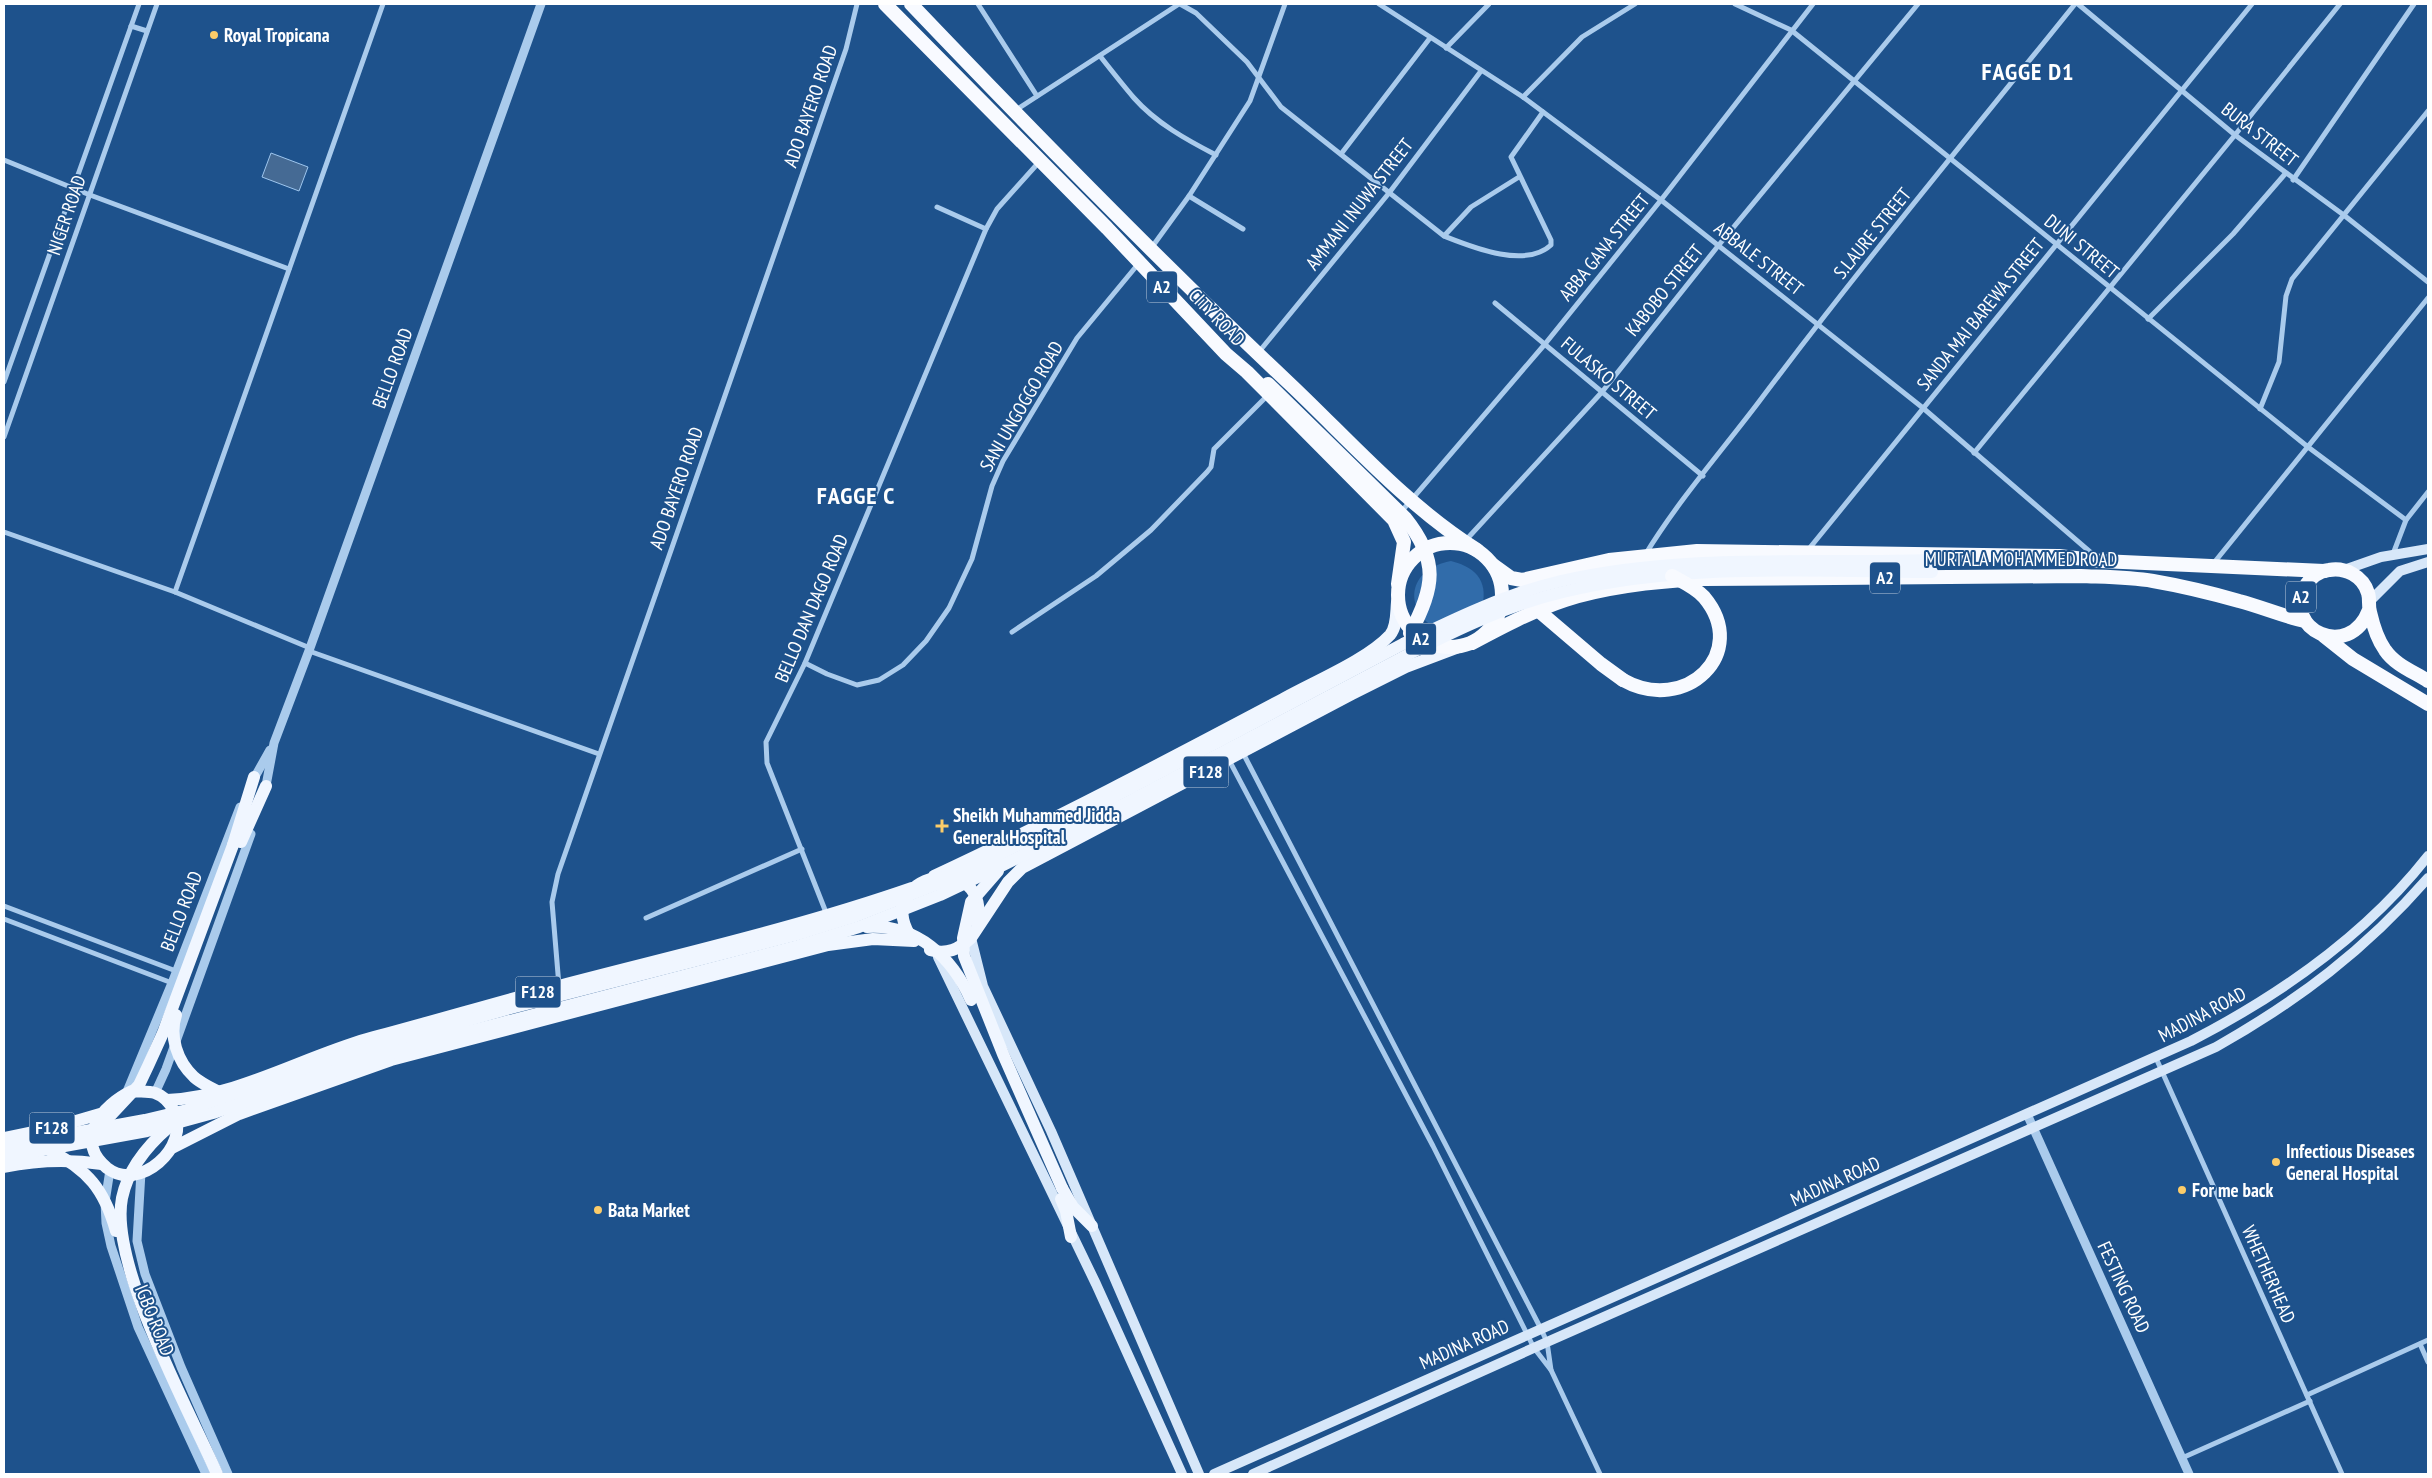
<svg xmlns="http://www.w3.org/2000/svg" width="2432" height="1478" viewBox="0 0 2432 1478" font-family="'PT Sans Narrow',sans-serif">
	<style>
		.green { fill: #316caa }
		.water { fill: #456a94; stroke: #9ec6ee }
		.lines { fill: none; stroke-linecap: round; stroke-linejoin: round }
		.minor { stroke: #aacbec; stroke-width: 5 }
		.tertiary { stroke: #aacbec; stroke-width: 9 }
		.secondary { stroke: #d7e7f9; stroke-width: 10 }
		.primary { stroke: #f0f6ff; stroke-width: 12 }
		.trunk { stroke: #f8faff; stroke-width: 14 }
		.primary-bridge { stroke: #f0f6ff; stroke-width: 12 }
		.trunk-bridge { stroke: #f8faff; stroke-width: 14 }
		.poi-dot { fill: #fccc69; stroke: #1e528c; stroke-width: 2 }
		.labels { text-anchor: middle; stroke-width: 4; stroke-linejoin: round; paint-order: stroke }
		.shield { fill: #1e528c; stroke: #bccbdc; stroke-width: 1 }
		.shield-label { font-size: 18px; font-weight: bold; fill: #fff }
		.poi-label { font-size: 19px; font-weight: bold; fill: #fff; stroke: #1e528c; text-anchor: start }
		.street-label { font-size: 19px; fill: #fff; stroke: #1e528c }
		.district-label { font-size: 24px; font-weight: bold; letter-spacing: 1px; fill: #fff; stroke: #1e528c }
	</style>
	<rect width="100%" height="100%" fill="#1e528c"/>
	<path class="green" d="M1451 561C1479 568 1489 584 1481 611L1434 628C1401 604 1411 568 1451 561Z"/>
	<path class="water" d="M271 153 308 167 299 191 262 177Z"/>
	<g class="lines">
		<g class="minor">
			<path d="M978 4 1037 96"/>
			<path d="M1180 4 1196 13 1247 62 1281 107 1444 236C1472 247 1525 269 1551 245V240L1511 157 1543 112"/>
			<path d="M1379 4 1523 97 1661 200 1923 408 2096 557"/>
			<path d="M1735 4 1791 30 2308 447 2406 520"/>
			<path d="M2078 4 2235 135 2345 216 2428 282"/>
			<path d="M131 26 147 31"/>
			<path d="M1446 48 1489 4"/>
			<path d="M1100 56C1111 70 1122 84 1134 98 1156 123 1187 140 1216 155"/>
			<path d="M1523 97 1582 37 1635 4"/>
			<path d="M1016 110 1179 4"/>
			<path d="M1341 154 1430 38"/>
			<path d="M4 160 90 195 289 269"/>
			<path d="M2293 180 2414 4"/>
			<path d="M1189 196 1243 229"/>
			<path d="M937 207 986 229"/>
			<path d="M1444 236 1471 207 1519 177"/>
			<path d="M1152 247 1189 196 1250 101 1285 4"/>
			<path d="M1495 303 1703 476"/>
			<path d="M2148 319 2233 234 2285 174"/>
			<path d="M1258 353 1389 193 1481 71"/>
			<path d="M4 382 139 4"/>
			<path d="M2260 409 2279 362 2286 296 2292 279 2428 111"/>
			<path d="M4 437 157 4"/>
			<path d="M1974 453 2235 135 2340 4"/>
			<path d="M1401 512 1545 344 1661 200 1813 4"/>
			<path d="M4 532 175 592 310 648"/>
			<path d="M1466 540 1602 392 1718 246 1918 4"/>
			<path d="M1808 550 2252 4"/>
			<path d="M2393 554 2406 520 2428 492"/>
			<path d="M1645 555C1678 501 1720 453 1758 403 1860 267 1969 136 2075 4"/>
			<path d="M2213 564 2428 298"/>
			<path d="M175 592 383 4"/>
			<path d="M1012 632 1096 576 1151 530 1207 472 1211 467 1214 449 1268 395"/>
			<path d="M309 651 599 754"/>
			<path d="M805 663 827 674 857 685 879 680 903 665 926 641 949 608 972 559 992 486 1003 461 1077 338 1139 263"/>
			<path d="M1229 760 1433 1146 1534 1348 1551 1370 1547 1342 1541 1329 1243 753"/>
			<path d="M4 906 176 971"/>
			<path d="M827 915 767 763 766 742 805 663 986 229 997 209 1040 161"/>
			<path d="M646 918 802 849"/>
			<path d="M4 919 172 983"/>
			<path d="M559 986 552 902 558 874 846 49 857 4"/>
			<path d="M2156 1058 2342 1474"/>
			<path d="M2420 1344 2428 1362"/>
			<path d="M1551 1370 1600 1474"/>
			<path d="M2307 1395 2428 1340"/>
			<path d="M2182 1458 2310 1401"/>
		</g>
		<g class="tertiary">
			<path d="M252 782 270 750"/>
			<path d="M265 791 274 743 310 648 541 4"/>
			<path d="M155 1093 166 1069 251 834"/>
			<path d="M126 1094 172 983 240 807"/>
			<path d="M2027 1114 2189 1474"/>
			<path d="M110 1170 105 1202 106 1223 111 1246 138 1327 206 1474"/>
			<path d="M141 1172 137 1241 145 1274 181 1367 228 1474"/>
		</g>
		<g class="secondary">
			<path d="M2344 570 2381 557 2428 549"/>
			<path d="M2370 601 2400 571 2428 562"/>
			<path d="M971 938 983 986 1051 1131 1199 1474"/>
			<path d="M938 957 1096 1284 1182 1474"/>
			<path d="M1214 1474 2191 1041C2280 995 2366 935 2428 856"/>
			<path d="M1253 1474 1547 1342 2216 1047C2299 1000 2365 950 2428 878"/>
		</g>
		<g class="primary">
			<path d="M241 842 266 786"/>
			<path d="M233 845 254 777"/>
			<path d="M934 876C1052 821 1168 760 1283 699 1313 682 1367 660 1390 635 1397 627 1396 613 1397 602"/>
			<path d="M913 940C866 875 994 844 977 928"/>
			<path d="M930 950C947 955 959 949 971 938L1008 882 1022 868 1352 694 1406 667 1459 647"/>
			<path d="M132 1091C139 1092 148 1091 155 1093 164 1096 170 1103 174 1111 191 1147 139 1193 107 1168 73 1140 102 1105 132 1091Z"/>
			<path d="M167 1100C236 1097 301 1058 367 1039 431 1022 495 1003 559 986 677 955 797 928 912 888"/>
			<path d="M4 1138 52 1128 100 1114"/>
			<path d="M172 1148 239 1114 391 1060 828 945 873 939 914 941"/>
			<path d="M4 1167C37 1160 69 1159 102 1164"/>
			<path d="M1062 1188 1073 1207 1092 1226"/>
			<path d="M1061 1199 1066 1211 1071 1237"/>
		</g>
		<g class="trunk">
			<path d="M885 4 1107 228 1226 354 1247 372 1394 520 1404 542 1398 584"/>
			<path d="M911 4C1035 134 1160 262 1291 385 1351 442 1406 505 1477 550"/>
			<circle cx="1450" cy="595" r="52"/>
			<path d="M1493 565 1511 578 1522 580 1609 560 1697 551 2059 556 2101 561 2324 571"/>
			<path d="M1533 606 1601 664 1623 680"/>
			<path d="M2369 610C2349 662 2282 629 2305 587 2310 578 2319 571 2329 570 2345 567 2363 576 2368 593 2370 599 2368 605 2370 612 2373 625 2377 639 2385 650 2395 665 2414 672 2428 681"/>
			<path d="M2324 636 2353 659 2428 704"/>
			<path d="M1472 643C1502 627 1532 611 1565 600 1609 586 1658 581 1704 579L2081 576C2104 577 2130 577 2153 581 2182 586 2211 593 2239 601 2262 607 2282 616 2305 621"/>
		</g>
		<g class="primary-bridge">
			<path d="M998 871 971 902 963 938 964 956 1003 1054 1062 1188"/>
			<path d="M867 927C917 924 952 957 971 1000"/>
			<path d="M176 1015C169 1036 177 1061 194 1077 203 1085 217 1091 228 1096"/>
			<path d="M169 1127C148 1145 128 1169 122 1198 109 1265 189 1409 217 1474"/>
			<path d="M97 1130 139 1085 148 1066 163 1033 233 845"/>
			<path d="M4 1146 145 1120 187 1110 349 1054 511 1008 795 935 856 916 935 885 998 855 1087 811 1403 644C1454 619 1506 594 1561 581 1683 553 1807 564 1931 560"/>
			<path d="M49 1150C88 1170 104 1189 116 1231"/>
			<path d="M4 1157 147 1131 213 1113 353 1064 440 1039 798 946 859 927 940 895 1003 865 1092 821 1409 654C1458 629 1508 605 1563 592 1682 563 1810 571 1932 572"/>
		</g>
		<g class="trunk-bridge">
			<path d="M1268 384 1405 518C1439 560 1435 588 1410 633"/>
			<path d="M1623 680C1685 715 1751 653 1704 597 1696 588 1683 582 1672 576"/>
		</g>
	</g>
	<g class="poi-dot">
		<circle cx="214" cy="35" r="5"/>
		<path d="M939.5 818.5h5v5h5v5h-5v5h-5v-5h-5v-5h5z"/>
		<circle cx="2276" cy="1162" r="5"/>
		<circle cx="2182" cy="1190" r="5"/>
		<circle cx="598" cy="1210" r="5"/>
	</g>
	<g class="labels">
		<g class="shield">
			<rect x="1147" y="271.5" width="30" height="31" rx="4"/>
			<rect x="1870" y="562.5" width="30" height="31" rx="4"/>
			<rect x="2286" y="581.5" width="30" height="31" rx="4"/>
			<rect x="1406" y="623.5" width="30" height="31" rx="4"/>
			<rect x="1183.5" y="756.5" width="45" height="31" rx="4"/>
			<rect x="515.5" y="976.5" width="45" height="31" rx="4"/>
			<rect x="29.5" y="1112.5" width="45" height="31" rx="4"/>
		</g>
		<g class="shield-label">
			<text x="1162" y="293">A2</text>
			<text x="1885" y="584">A2</text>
			<text x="2301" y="603">A2</text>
			<text x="1421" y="645">A2</text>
			<text x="1206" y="778">F128</text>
			<text x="538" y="998">F128</text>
			<text x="52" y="1134">F128</text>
		</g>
		<g class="poi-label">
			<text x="224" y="42">Royal Tropicana</text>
			<text x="953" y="822">Sheikh Muhammed Jidda<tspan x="953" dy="22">General Hospital</tspan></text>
			<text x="2286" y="1158">Infectious Diseases<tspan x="2286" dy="22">General Hospital</tspan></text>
			<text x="2192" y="1197">For me back</text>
			<text x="608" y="1217">Bata Market</text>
		</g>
		<g class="street-label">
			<text transform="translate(810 106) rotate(-71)" y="7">ADO BAYERO ROAD</text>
			<text transform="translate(2260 134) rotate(38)" y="7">BURA STREET</text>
			<text transform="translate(1359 204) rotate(-52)" y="7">AMMANI INUWA STREET</text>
			<text transform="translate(66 215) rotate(-71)" y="7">NIGER ROAD</text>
			<text transform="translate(1872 233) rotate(-51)" y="7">S.LAURE STREET</text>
			<text transform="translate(2082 246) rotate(39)" y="7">DUNI STREET</text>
			<text transform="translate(1604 247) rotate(-51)" y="7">ABBA GANA STREET</text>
			<text transform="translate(1759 258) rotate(38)" y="7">ABBALE STREET</text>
			<text transform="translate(1664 290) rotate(-51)" y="7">KABOBO STREET</text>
			<text transform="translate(1980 314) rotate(-51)" y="7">SANDA MAI BAREWA STREET</text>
			<text transform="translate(1217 317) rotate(46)" y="7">CITY ROAD</text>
			<text transform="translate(392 368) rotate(-70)" y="7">BELLO ROAD</text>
			<text transform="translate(1609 378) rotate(40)" y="7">FULASKO STREET</text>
			<text transform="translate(1021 406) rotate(-60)" y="7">SANI UNGOGGO ROAD</text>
			<text transform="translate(676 488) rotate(-71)" y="7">ADO BAYERO ROAD</text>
			<text x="2021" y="566">MURTALA MOHAMMED ROAD</text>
			<text transform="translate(811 608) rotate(-67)" y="7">BELLO DAN DAGO ROAD</text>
			<text transform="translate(181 911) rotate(-69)" y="7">BELLO ROAD</text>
			<text transform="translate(2202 1014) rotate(-28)" y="7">MADINA ROAD</text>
			<text transform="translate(1835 1181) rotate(-24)" y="7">MADINA ROAD</text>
			<text transform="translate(2269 1274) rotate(66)" y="7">WHETHERHEAD</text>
			<text transform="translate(2124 1287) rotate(65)" y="7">FESTING ROAD</text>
			<text transform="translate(155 1320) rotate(68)" y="7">IGBO ROAD</text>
			<text transform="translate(1464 1344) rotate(-24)" y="7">MADINA ROAD</text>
		</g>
		<g class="district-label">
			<text x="2028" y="80">FAGGE D1</text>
			<text x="856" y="504">FAGGE C</text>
		</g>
	</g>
	<rect width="2432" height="1478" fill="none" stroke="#ffffff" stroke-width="10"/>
</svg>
